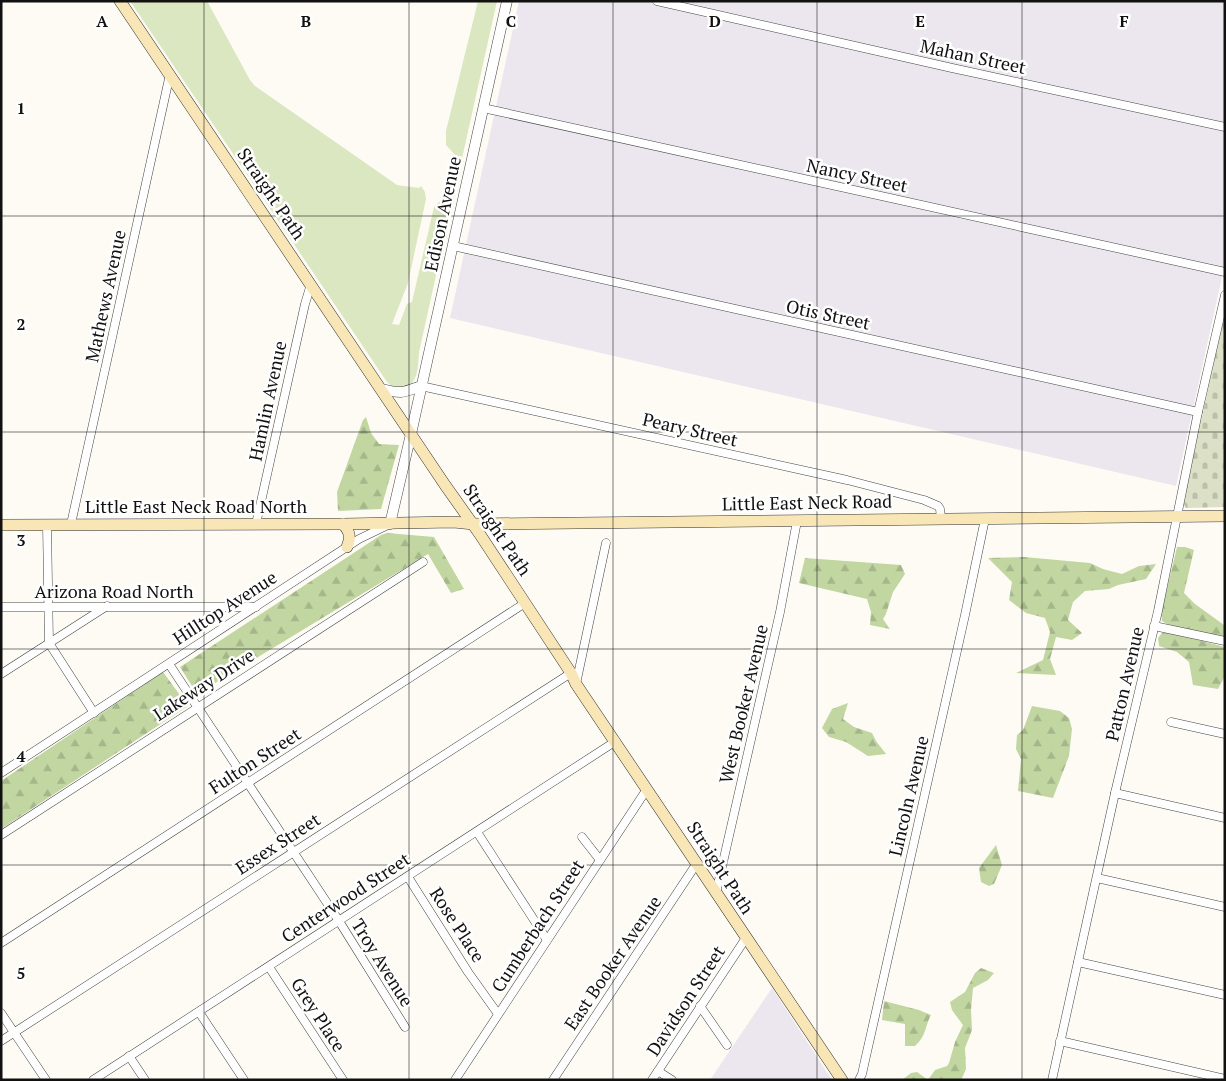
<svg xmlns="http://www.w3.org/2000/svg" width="1226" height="1081" viewBox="0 0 1226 1081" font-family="'PT Serif',serif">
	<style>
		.industrial { fill: #ece6ee }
		.grass { fill: #dae7c0 }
		.forest { fill: url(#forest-firs) }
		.cemetery { fill: url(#cemetery-stones) }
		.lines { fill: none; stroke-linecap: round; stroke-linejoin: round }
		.minor-casing { stroke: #444; stroke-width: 9 }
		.tertiary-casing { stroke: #444; stroke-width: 11 }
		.secondary-casing { stroke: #333; stroke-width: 12 }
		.minor { stroke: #fff; stroke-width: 8 }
		.tertiary { stroke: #fff; stroke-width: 10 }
		.secondary { stroke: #f8e6b6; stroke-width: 11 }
		.grid { fill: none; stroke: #111; stroke-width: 1; stroke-opacity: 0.55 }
		.labels { text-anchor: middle; stroke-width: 5; stroke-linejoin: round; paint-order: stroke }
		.street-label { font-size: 18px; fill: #111; stroke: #fff }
		.grid-label { font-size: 16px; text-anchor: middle; font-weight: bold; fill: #111; stroke: #fff; stroke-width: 5; stroke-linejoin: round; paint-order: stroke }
	</style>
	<defs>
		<pattern id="forest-firs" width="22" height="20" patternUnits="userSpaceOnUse" patternTransform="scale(1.25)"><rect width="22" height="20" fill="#c1d6a1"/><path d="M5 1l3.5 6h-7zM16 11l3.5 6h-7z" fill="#a5b78a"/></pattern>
		<pattern id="cemetery-stones" width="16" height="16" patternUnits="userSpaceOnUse" patternTransform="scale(1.25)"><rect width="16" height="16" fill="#dce0c6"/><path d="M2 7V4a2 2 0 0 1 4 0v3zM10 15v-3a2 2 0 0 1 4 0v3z" fill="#bcbfa9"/></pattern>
	</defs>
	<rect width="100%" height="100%" fill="#fefbf5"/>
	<g class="industrial">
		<path d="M519 1H1225V263L1176 486 450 318Z"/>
		<path d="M772 988 832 1080H710Z"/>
	</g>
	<path class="grass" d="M130 1H207L250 80 255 86 397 185 419 188 421 186 425 192 426 199 408 283 392 324 399 325 407 304 412 302 434 207 449 192 458 167 455 155 446 145V131L478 1H497L419 352C418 366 419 379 407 388L393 387 387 382Z"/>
	<g class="forest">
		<path d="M366 417 371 433 379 444 399 445 381 509 338 511 337 492 363 420Z"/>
		<path d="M387 533 434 537 464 589 451 593 428 554 197 694 180 667 381 535Z"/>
		<path d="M1177 547H1185L1194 550 1184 593 1195 604 1224 625V639L1167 624 1162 621 1161 614Z"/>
		<path d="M1024 557 1090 563 1103 569 1122 574 1139 566 1156 564 1146 579 1118 585 1109 589 1085 591 1073 602 1068 620 1082 633 1072 640 1056 637 1050 659 1056 675 1016 673 1043 660 1050 632 1045 618 1026 613 1009 600 1012 582 988 558Z"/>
		<path d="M805 558 901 565 905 574 893 592 886 614 883 619 890 629 870 625 871 612 867 599 799 583Z"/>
		<path d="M1162 633H1172L1225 647V676L1218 689 1193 685 1189 662 1177 652 1159 646 1158 638Z"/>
		<path d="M163 672 188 706 1 829V781Z"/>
		<path d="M848 703 843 719 854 727 872 733 876 741 886 754 868 756 846 742 829 737 822 728 832 709Z"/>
		<path d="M1032 706 1060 711 1069 718 1072 729 1069 756 1053 798 1018 791 1021 759 1016 749 1017 735 1023 730Z"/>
		<path d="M996 845 1002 865 994 884 989 886 981 882 979 868Z"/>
		<path d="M981 968 994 973 988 980 973 988 971 1010 972 1030 965 1048 966 1069 962 1078 963 1080H902L911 1073 917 1072 928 1080 935 1070 947 1066 949 1063 955 1042 963 1025 952 1010 950 1002 965 992 975 973Z"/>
		<path d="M884 1001 919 1010 931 1015C924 1028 927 1035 915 1046H905V1024L882 1020Z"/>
	</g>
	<path class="cemetery" d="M1225 312V507L1186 508 1183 503Z"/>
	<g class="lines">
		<g class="minor-casing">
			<g id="minor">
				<path d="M657 1 952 68 1225 127"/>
				<path d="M483 108 1225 272"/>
				<path d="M453 246 1198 412"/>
				<path d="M421 386 847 480 924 500 938 506 940 509 941 519"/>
				<path d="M71 524 170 74"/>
				<path d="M256 524 305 304 311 284"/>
				<path d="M47 525 49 643 94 713"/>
				<path d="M1 607H256"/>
				<path d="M1154 626 1225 641"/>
				<path d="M169 664 339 921 405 1027"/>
				<path d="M1 674 107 606"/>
				<path d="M576 684 606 543"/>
				<path d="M1171 722 1225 734"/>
				<path d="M1 773 359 539 388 525"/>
				<path d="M1115 793 1225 818"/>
				<path d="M477 832 547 940"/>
				<path d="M1 835 423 562"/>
				<path d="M582 837 600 860"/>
				<path d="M408 877 468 972 498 1014"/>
				<path d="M1097 878 1225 907"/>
				<path d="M716 893 780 612 797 521"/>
				<path d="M1 943 525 603"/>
				<path d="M1078 962 1225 995"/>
				<path d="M269 967 343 1080"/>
				<path d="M700 1006 727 1045"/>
				<path d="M199 1012 244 1080"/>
				<path d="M1 1013 46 1080"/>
				<path d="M1 1041 571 673"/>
				<path d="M1060 1041 1225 1079"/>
				<path d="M129 1056 145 1080"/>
				<path d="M658 1071 672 1080"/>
				<path d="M93 1080 616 741"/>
				<path d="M455 1080 647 789"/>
				<path d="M553 1080 697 863"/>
				<path d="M652 1080 746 938"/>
				<path d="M859 1080 862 1074 965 615 985 519"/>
				<path d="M1052 1080 1115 793 1158 611 1198 412 1225 295"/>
			</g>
		</g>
		<g class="tertiary-casing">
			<g id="tertiary">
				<path d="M382 389C402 394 402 393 421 386"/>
				<path d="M390 524 411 434 507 1"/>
			</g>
		</g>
		<g class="secondary-casing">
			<g id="secondary">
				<path d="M120 1 445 485 479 533 571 673 576 684 842 1080"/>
				<path d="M343 524C350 532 351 537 347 547"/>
				<path d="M1 525 343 524 454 522 473 524 1225 516"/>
			</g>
		</g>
		<use href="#minor" class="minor"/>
		<use href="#tertiary" class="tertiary"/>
		<use href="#secondary" class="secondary"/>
	</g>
	<path class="grid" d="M204 1V1080M409 1V1080M613 1V1080M817 1V1080M1022 1V1080M1 216H1225M1 432H1225M1 649H1225M1 865H1225"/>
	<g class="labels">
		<g class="street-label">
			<text transform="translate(973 57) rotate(12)" y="6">Mahan Street</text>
			<text transform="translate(857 176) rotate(12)" y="6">Nancy Street</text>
			<text transform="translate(271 194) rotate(56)" y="6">Straight Path</text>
			<text transform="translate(443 214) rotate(-78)" y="6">Edison Avenue</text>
			<text transform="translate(106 296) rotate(-78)" y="6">Mathews Avenue</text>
			<text transform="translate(828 315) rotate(12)" y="6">Otis Street</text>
			<text transform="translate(268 401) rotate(-78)" y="6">Hamlin Avenue</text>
			<text transform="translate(690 430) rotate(13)" y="6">Peary Street</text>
			<text transform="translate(807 503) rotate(-1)" y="6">Little East Neck Road</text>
			<text x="196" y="513">Little East Neck Road North</text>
			<text transform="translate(497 530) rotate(56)" y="6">Straight Path</text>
			<text x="114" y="598">Arizona Road North</text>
			<text transform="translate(225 608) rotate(-33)" y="6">Hilltop Avenue</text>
			<text transform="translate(1125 684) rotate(-77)" y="6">Patton Avenue</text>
			<text transform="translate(204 685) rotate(-33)" y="6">Lakeway Drive</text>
			<text transform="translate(744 704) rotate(-77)" y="6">West Booker Avenue</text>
			<text transform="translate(255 761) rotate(-33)" y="6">Fulton Street</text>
			<text transform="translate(909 796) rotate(-77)" y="6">Lincoln Avenue</text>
			<text transform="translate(278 844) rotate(-33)" y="6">Essex Street</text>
			<text transform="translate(720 868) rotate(57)" y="6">Straight Path</text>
			<text transform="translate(346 898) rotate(-33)" y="6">Centerwood Street</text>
			<text transform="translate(457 925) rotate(57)" y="6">Rose Place</text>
			<text transform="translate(538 926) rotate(-57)" y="6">Cumberbach Street</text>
			<text transform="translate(382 963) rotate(58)" y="6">Troy Avenue</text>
			<text transform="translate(613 963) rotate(-56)" y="6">East Booker Avenue</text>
			<text transform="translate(686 1001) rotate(-57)" y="6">Davidson Street</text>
			<text transform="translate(318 1015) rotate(57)" y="6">Grey Place</text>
		</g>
	</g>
	<g class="grid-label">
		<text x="102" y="27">A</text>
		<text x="306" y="27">B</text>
		<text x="511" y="27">C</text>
		<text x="715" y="27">D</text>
		<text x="920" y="27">E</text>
		<text x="1124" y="27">F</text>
		<text x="21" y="114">1</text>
		<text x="21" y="330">2</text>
		<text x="21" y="546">3</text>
		<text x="21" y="762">4</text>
		<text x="21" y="979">5</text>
	</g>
	<rect width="1226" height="1081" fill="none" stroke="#111111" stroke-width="5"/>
</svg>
